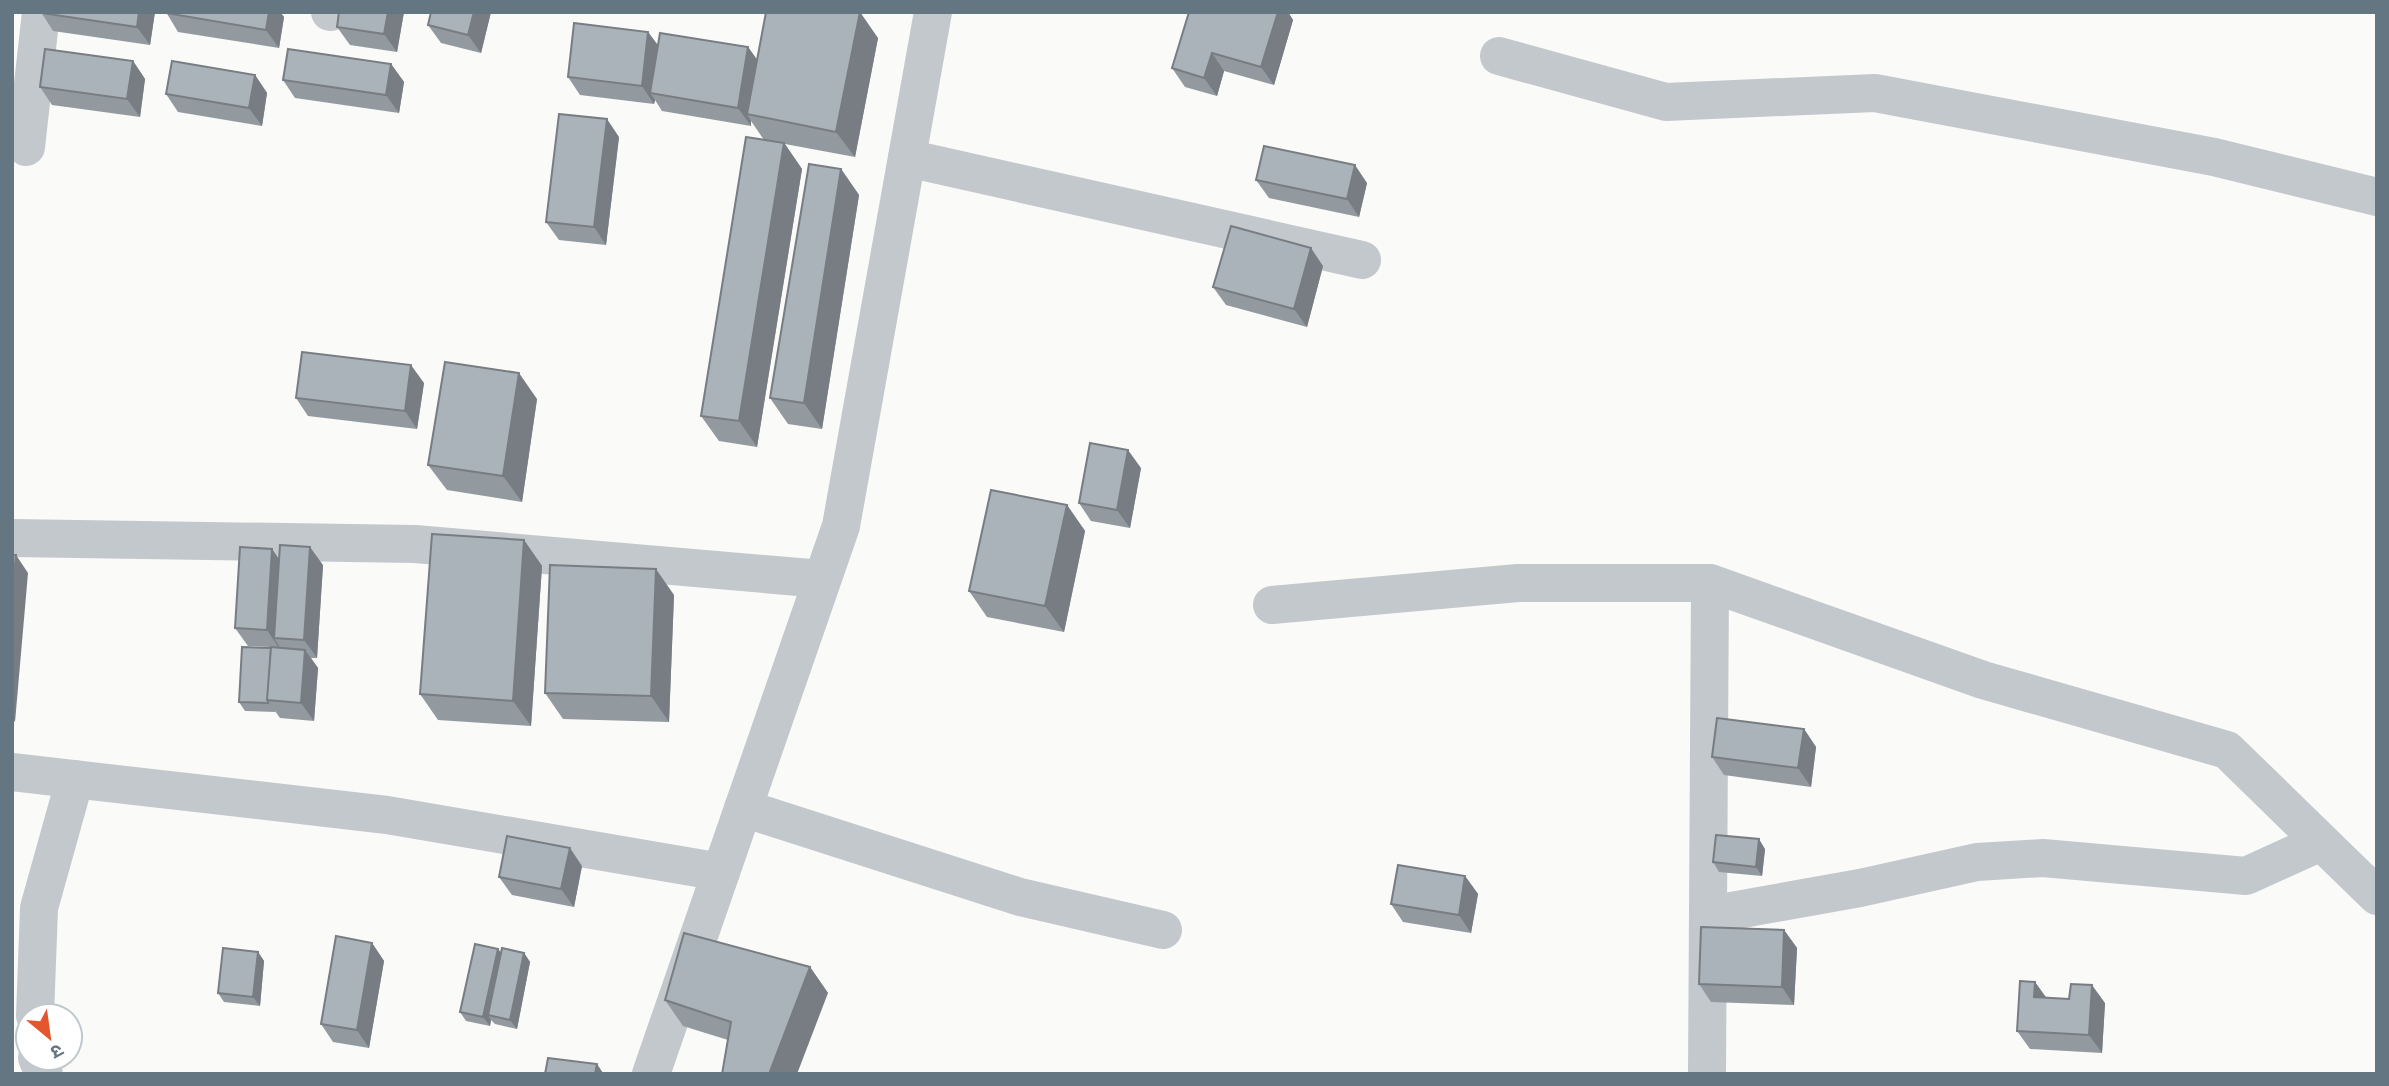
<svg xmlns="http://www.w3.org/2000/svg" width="2389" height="1086" viewBox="0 0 2389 1086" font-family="Jost,'Noto Sans Devanagari',sans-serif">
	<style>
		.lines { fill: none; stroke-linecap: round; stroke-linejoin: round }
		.minor { stroke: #c3c8cc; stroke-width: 38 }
		.tertiary { stroke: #c3c8cc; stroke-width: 38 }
		.wall { fill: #929a9f }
		.shaded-wall { fill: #777d82 }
		.building { fill: #aab3b9; stroke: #777d82; stroke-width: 2 }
	</style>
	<rect width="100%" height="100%" fill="#fafaf8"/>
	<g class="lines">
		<g class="minor">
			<path d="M330 12H331"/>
			<path d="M1499 56 1666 102 1875 93 2214 157 2377 197"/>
			<path d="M26 147 41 12"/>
			<path d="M907 158 1362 260"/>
			<path d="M12 538 415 544 822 579"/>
			<path d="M1272 605 1518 583H1710L1983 680 2227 750 2377 896"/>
			<path d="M12 772 387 815 721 872"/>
			<path d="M743 808 1020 897 1163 930"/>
			<path d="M1709 915 1860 888 1977 862 2043 858 2246 876 2321 842"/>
			<path d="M35 1016 39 908 75 779"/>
			<path d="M37 1058 44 1074"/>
			<path d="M1707 1074 1710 583"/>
		</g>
		<path class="tertiary" d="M651 1074 841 526 933 12"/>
	</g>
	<g class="wall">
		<path d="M41 12H155L150 45 53 31Z"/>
		<path d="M166 12H280L284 17 279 48 178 32Z"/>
		<path d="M339 12H404L397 52 350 45 337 27Z"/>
		<path d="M491 12 481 53 441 43 428 25Z"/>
		<path d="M1189 12H1288L1293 20 1274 85 1224 71 1217 96 1185 87 1172 68Z"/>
		<path d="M648 32 658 45 748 47 757 60 878 38 855 157 785 144 802 169 757 447 719 441 701 416 764 140 751 121V126L662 111 655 100 654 104 580 95 568 77Z"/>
		<path d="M133 61 145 79 140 117 52 105 40 87Z"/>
		<path d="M391 64 404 82 399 113 295 98 283 80Z"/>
		<path d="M255 75 267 93 262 126 178 112 166 94Z"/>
		<path d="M619 137 606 245 559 240 546 222Z"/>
		<path d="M841 169 859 195 822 429 788 424 770 398Z"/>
		<path d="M1256 180 1367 183 1359 217 1269 198Z"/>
		<path d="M1323 266 1307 327 1226 305 1213 287Z"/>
		<path d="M424 383 417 429 308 416 296 398Z"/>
		<path d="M537 399 522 502 447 490 428 465Z"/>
		<path d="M1141 468 1130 528 1091 521 1079 503Z"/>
		<path d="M1067 505 1085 531 1064 632 987 617 969 591Z"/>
		<path d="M524 540 542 566 531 726 438 720 420 694Z"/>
		<path d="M272 549 279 559 323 565 317 658H311L318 668 314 721 280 718 275 711V712L245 711 239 702 271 648V647L248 646 235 628Z"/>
		<path d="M674 595 669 722 563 719 545 693Z"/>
		<path d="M1804 729 1816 747 1811 787 1724 775 1712 757Z"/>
		<path d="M1765 849 1762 876 1719 872 1713 862Z"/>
		<path d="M582 866 574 907 512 895 499 877Z"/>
		<path d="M1465 876 1478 894 1471 933 1403 922 1391 904Z"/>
		<path d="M1784 930 1797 948 1794 1005 1711 1002 1699 984Z"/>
		<path d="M372 943 384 961 369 1048 333 1042 321 1024Z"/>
		<path d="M498 949 501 953H524L530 962 517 1029 495 1024 491 1020 490 1026 466 1021 460 1012Z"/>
		<path d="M258 952 264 961 260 1006 224 1002 218 993Z"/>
		<path d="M810 967 828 993 728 1040 683 1026 665 1000Z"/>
		<path d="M2035 982 2046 998 2105 1003 2102 1053 2030 1049 2017 1031Z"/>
	</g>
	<g class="shaded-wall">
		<path d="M139 12H155L150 45 137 27Z"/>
		<path d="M269 12H280L284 17 279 48 266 30Z"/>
		<path d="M388 12H404L397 52 384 34Z"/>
		<path d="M474 12H491L481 53 468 35Z"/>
		<path d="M860 12 878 38 855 157 836 132Z"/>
		<path d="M1278 12H1288L1293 20 1274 85 1261 67Z"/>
		<path d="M648 32 661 50 650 93 655 100 654 104 642 86Z"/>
		<path d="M748 47 761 65 747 114 751 121V126L738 108Z"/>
		<path d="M1212 53 1224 71 1217 96 1204 78Z"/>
		<path d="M133 61 145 79 140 117 127 99Z"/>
		<path d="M391 64 404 82 399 113 386 95Z"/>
		<path d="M255 75 267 93 262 126 249 108Z"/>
		<path d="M607 119 619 137 606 245 594 227Z"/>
		<path d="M784 143 802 169 757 447 739 421Z"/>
		<path d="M1355 165 1367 183 1359 217 1347 199Z"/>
		<path d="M841 169 859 195 822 429 804 403Z"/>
		<path d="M1311 248 1323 266 1307 327 1294 309Z"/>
		<path d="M411 365 424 383 417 429 405 411Z"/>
		<path d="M519 373 537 399 522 502 503 476Z"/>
		<path d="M1128 450 1141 468 1130 528 1117 510Z"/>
		<path d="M1067 505 1085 531 1064 632 1045 606Z"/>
		<path d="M524 540 542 566 531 726 513 701Z"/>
		<path d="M310 547 323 565 317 658 304 640Z"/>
		<path d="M272 549 284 567 274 638 279 646V648L267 630Z"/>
		<path d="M16 555 28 573 15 722 12 718V594Z"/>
		<path d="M656 569 674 595 669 722 651 696Z"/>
		<path d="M305 650 318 668 314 721 301 703Z"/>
		<path d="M1804 729 1816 747 1811 787 1798 768Z"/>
		<path d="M1759 839 1765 849 1762 876 1756 867Z"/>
		<path d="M570 848 582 866 574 907 561 889Z"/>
		<path d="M1465 876 1478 894 1471 933 1459 915Z"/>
		<path d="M1784 930 1797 948 1794 1005 1782 987Z"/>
		<path d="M372 943 384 961 369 1048 357 1030Z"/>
		<path d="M498 949 505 958 488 1015 491 1020 490 1026 483 1017Z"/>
		<path d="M258 952 264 961 260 1006 253 997Z"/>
		<path d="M524 953 530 962 517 1029 510 1020Z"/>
		<path d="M810 967 828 993 797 1074H769Z"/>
		<path d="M2035 982 2048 1000 2034 997Z"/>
		<path d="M2092 985 2105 1003 2102 1053 2089 1035Z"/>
		<path d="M597 1064 603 1073 595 1074Z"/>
	</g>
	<g class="building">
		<path d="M41 12H139L137 27 41 13Z"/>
		<path d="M166 12H269L266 30 166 13Z"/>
		<path d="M339 12H388L384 34 337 27Z"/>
		<path d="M431 12H474L468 35 428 25Z"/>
		<path d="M766 12H860L836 132 747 114Z"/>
		<path d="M1189 12H1278L1261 67 1212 53 1204 78 1172 68Z"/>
		<path d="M574 23 648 32 642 86 568 77Z"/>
		<path d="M660 33 748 47 738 108 650 93Z"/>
		<path d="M45 49 133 61 127 99 40 87Z"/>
		<path d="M288 49 391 64 386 95 283 80Z"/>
		<path d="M172 61 255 75 249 108 166 94Z"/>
		<path d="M559 114 607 119 594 227 546 222Z"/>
		<path d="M746 137 784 143 739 421 701 416Z"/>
		<path d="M1264 146 1355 165 1347 199 1256 180Z"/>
		<path d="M809 164 841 169 804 403 770 398Z"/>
		<path d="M1231 226 1311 248 1294 309 1213 287Z"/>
		<path d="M302 352 411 365 405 411 296 398Z"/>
		<path d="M445 362 519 373 503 476 428 465Z"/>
		<path d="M1090 443 1128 450 1117 510 1079 503Z"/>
		<path d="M991 490 1067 505 1045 606 969 591Z"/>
		<path d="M432 534 524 540 513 701 420 694Z"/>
		<path d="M280 545 310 547 304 640 274 638Z"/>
		<path d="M240 547 272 549 267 630 235 628Z"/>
		<path d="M12 555H16L12 594Z"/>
		<path d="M550 565 656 569 651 696 545 693Z"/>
		<path d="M242 647 271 648 268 703 239 702Z"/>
		<path d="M271 647 305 650 301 703 267 700Z"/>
		<path d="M1717 718 1804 729 1798 768 1712 757Z"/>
		<path d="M1716 835 1759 839 1756 867 1713 862Z"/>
		<path d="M507 836 570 848 561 889 499 877Z"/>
		<path d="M1398 865 1465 876 1459 915 1391 904Z"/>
		<path d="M1701 927 1784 930 1782 987 1699 984Z"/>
		<path d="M684 933 810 967 769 1074H722L731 1022 665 1000Z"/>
		<path d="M336 936 372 943 357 1030 321 1024Z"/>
		<path d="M475 944 498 949 483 1017 460 1012Z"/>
		<path d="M223 948 258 952 253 997 218 993Z"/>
		<path d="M502 948 524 953 510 1020 488 1015Z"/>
		<path d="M2020 981 2035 982 2034 997 2069 999 2071 984 2092 985 2089 1035 2017 1031Z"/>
		<path d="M548 1058 597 1064 595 1074H545Z"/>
	</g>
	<rect width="2389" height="1086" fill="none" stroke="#657683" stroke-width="28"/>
	<g transform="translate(49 1037) rotate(151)"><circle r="33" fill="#ffffff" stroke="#c1c8cd" stroke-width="2"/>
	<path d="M0-5L12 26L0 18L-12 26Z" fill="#e4572e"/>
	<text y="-10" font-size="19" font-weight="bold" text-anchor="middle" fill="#657683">उ</text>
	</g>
</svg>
